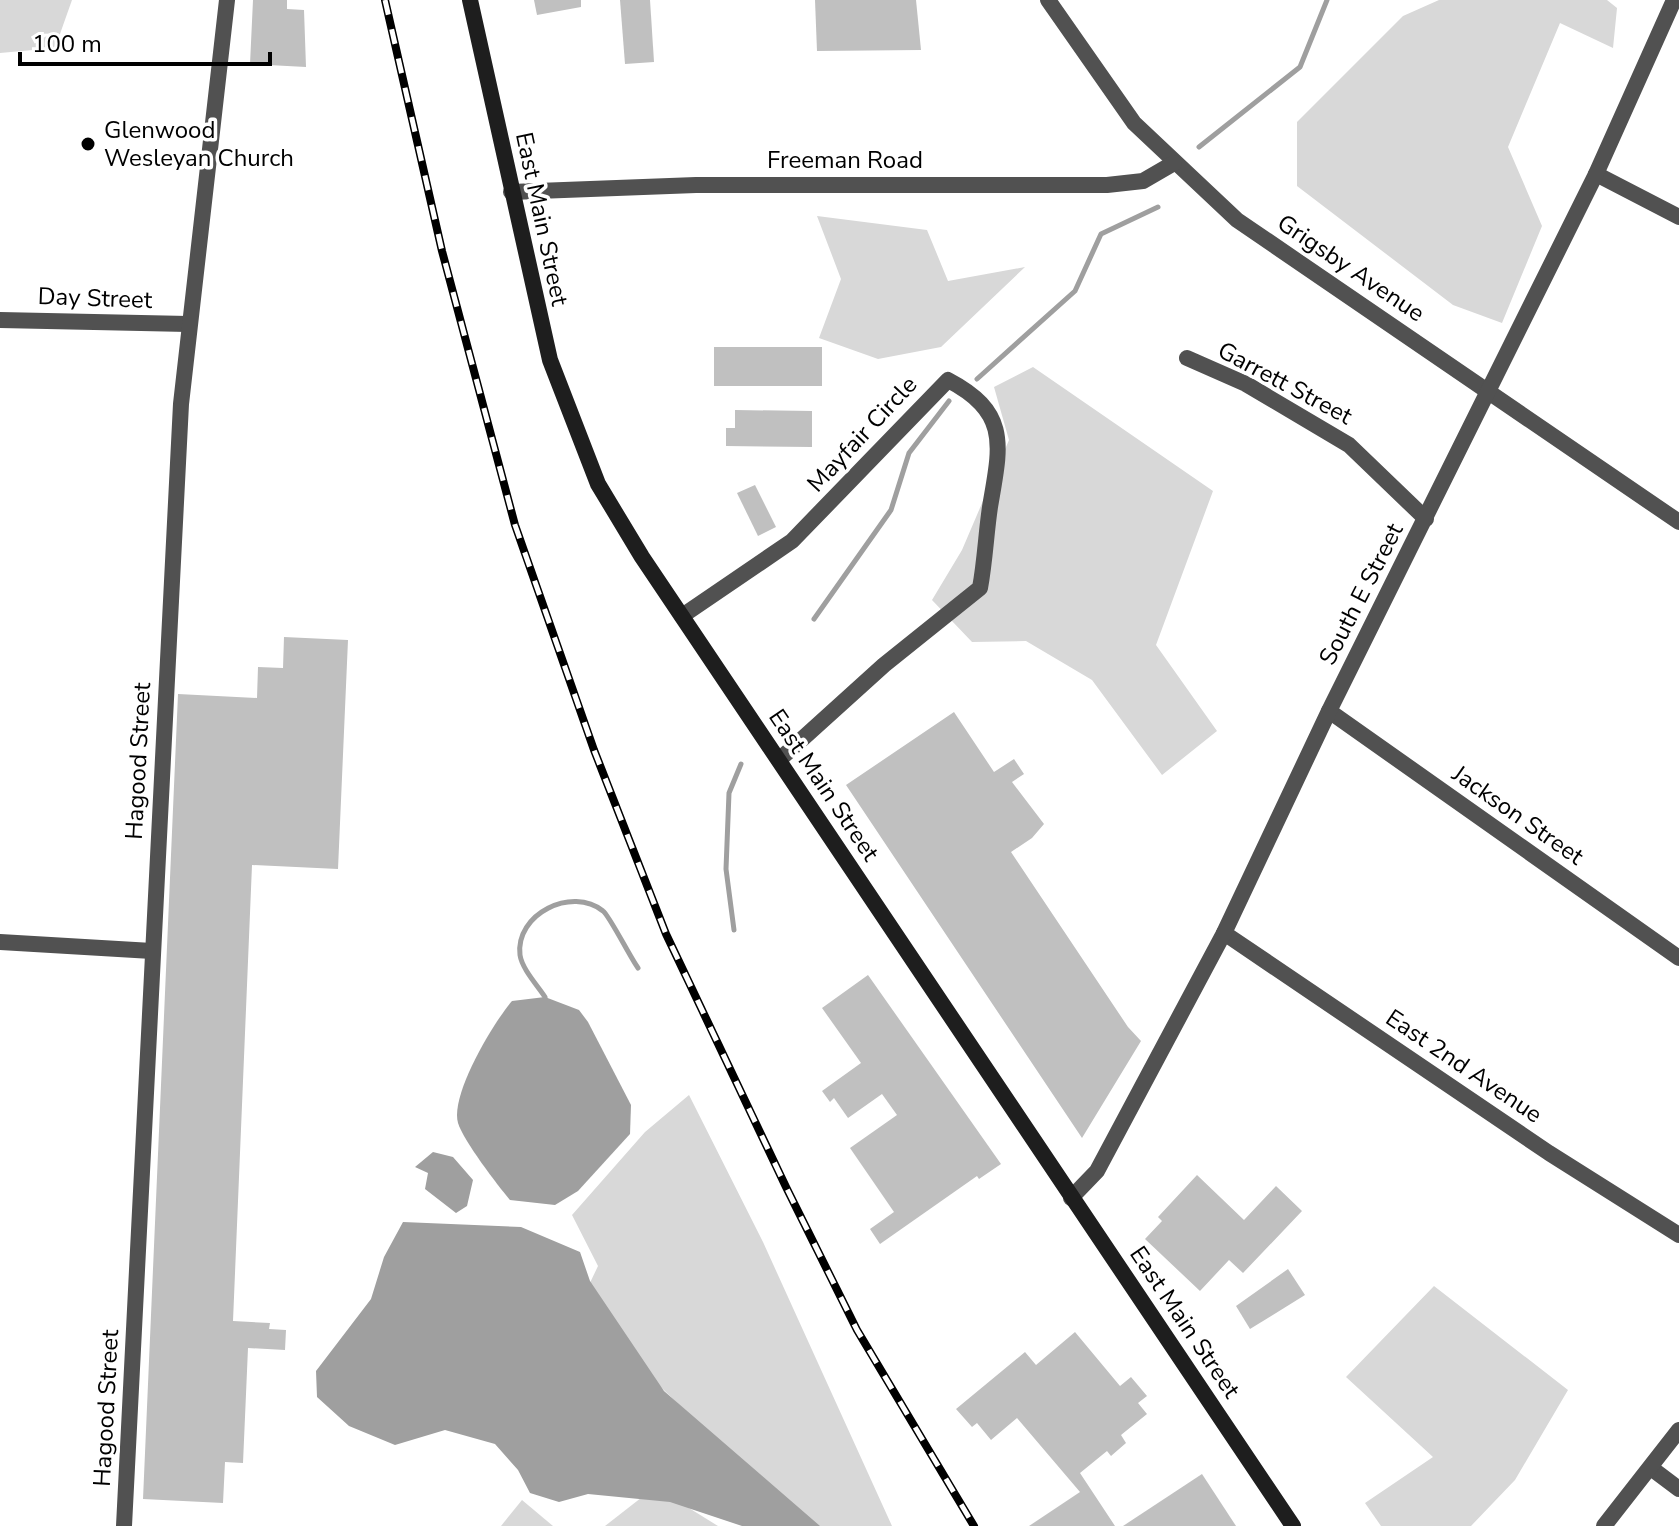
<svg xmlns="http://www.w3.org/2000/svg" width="1679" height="1526" viewBox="0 0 1679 1526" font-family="'Nunito Sans',sans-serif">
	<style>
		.green { fill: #d8d8d8 }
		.water { fill: #9f9f9f }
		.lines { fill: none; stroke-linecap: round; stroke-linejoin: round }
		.stream { stroke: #9f9f9f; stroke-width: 5 }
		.building { fill: #c0c0c0 }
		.minor { stroke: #515151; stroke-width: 16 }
		.tertiary { stroke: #515151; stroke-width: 16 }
		.secondary { stroke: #1e1e1e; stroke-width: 16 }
		.rail-casing { stroke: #000; stroke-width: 8 }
		.rail { stroke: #fff; stroke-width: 5; stroke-dasharray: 15; stroke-linecap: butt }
		.poi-dot { fill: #000; stroke: #fff; stroke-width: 3 }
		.labels { text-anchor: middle; stroke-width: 7; stroke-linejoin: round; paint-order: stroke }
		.poi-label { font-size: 24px; fill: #000; stroke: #fff; text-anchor: start }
		.street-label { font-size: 24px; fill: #000; stroke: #fff }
	</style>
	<rect width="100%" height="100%" fill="#fff"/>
	<g class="green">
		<path d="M0 0H72L55 48 0 53Z"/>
		<path d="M1439 0H1607L1617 8 1613 48 1560 23 1508 147 1542 226 1502 323 1453 305 1297 186V122L1403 16Z"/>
		<path d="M817 216 927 230 948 281 1025 267 941 347 878 359 819 338 841 279Z"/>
		<path d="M1033 367 1213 491 1156 645 1217 731 1162 775 1092 680 1026 641 972 642 932 600 962 550 1009 440 994 387Z"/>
		<path d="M689 1095 763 1242 892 1526H806L578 1308 598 1266 572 1215 645 1132Z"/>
		<path d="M1434 1286 1568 1390 1515 1480 1471 1526H1381L1365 1503 1433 1457 1346 1377Z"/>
		<path d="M655 1487 718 1526H605Z"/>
		<path d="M522 1500 553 1526H501Z"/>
	</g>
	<g class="water">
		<path d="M545 997 579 1010 588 1022 631 1105 630 1134 578 1191 555 1205 510 1200C498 1186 463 1140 458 1123 450 1095 493 1023 512 1001Z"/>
		<path d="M433 1152 453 1157 473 1180 467 1206 456 1213 425 1189 428 1173 415 1167Z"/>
		<path d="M403 1222 521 1227 580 1252 590 1281 664 1391 820 1526H742L670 1502 588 1494 559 1502 530 1493 518 1470 495 1444 445 1430 395 1445 349 1426 317 1397 316 1371 371 1299 384 1257Z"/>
	</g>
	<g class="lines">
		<g class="stream">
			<path d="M1199 147 1300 67 1327 0"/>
			<path d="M977 379 1075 291 1101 234 1158 207"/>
			<path d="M814 619 891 510 909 453 949 401"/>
			<path d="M734 930 726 869 729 793 741 764"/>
			<path d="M545 997C538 986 522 969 520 955 515 914 572 886 603 911 609 915 630 957 638 968"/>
		</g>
	</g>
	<g class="building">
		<path d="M253 0H287V9L304 10 306 67 250 64Z"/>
		<path d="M534 0H581V7L537 15Z"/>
		<path d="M620 0H650L654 62 625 64Z"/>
		<path d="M815 0H916L921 50 817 51Z"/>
		<rect x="714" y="347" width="108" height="39"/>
		<path d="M735 410 812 411V447L726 446V428H735Z"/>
		<path d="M755 485 776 527 758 536 737 493Z"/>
		<path d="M284 637 348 640 338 869 252 865 233 1321 270 1323 269 1329 286 1330 285 1350 248 1348 243 1463 225 1462 223 1503 143 1499 178 694 257 698 258 667 283 668Z"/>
		<path d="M954 712 994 772 1014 759 1024 774 1012 782 1044 824 1032 838 1011 852 1128 1027 1141 1041 1082 1138 846 785Z"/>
		<path d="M868 975 1001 1164 979 1179 977 1176 880 1244 870 1229 894 1212 850 1148 897 1115 882 1094 848 1118 834 1098 830 1102 822 1091 861 1063 822 1008Z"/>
		<path d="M1197 1175 1244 1220 1276 1186 1302 1211 1243 1273 1229 1260 1200 1291 1145 1239 1162 1221 1158 1217Z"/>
		<path d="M1288 1269 1305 1295 1250 1329 1236 1306Z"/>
		<path d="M1075 1332 1120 1386 1131 1377 1147 1396 1138 1403 1147 1414 1121 1435 1126 1443 1111 1456 1107 1451 1080 1473 1115 1526H1029L1080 1492 1017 1418 991 1440 977 1423 972 1427 956 1409 1025 1352 1036 1365Z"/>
		<path d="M1202 1474 1236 1526H1123Z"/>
	</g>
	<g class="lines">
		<g class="minor">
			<path d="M1048 0 1134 123 1237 220 1679 522"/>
			<path d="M1596 174 1679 217"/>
			<path d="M511 192 696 185H1107L1143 181 1174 163"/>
			<path d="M0 320 188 324"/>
			<path d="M1187 358 1246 384 1349 445 1426 519"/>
			<path d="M682 616 792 541 948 380C1011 413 1000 447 990 507 986 534 985 561 980 588L884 665 779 760"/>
			<path d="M1329 711 1679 958"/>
			<path d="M1224 933 1549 1153 1679 1235"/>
			<path d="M1071 1198 1097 1171 1224 933 1329 711 1596 174 1674 0"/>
			<path d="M1651 1468 1679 1489"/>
			<path d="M1604 1526 1679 1430"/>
		</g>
		<g class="tertiary">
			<path d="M0 942 152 951"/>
			<path d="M124 1526 181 404 227 0"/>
		</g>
		<path class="secondary" d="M470 0 550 360 598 484 642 557 1293 1526"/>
		<g class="rail-casing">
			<path id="rail" d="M385 0 442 251 515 525 594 750 666 934 786 1187 857 1330 974 1526"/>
		</g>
		<use href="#rail" class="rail"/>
	</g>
	<circle class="poi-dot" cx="88" cy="144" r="8"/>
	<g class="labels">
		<g class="poi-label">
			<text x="104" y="138">Glenwood<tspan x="104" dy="28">Wesleyan Church</tspan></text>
		</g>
		<g class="street-label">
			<text x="845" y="168">Freeman Road</text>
			<text transform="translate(542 219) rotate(78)" y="8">East Main Street</text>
			<text transform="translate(1351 268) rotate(34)" y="8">Grigsby Avenue</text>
			<text transform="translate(95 298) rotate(2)" y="8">Day Street</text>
			<text transform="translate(1285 383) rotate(28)" y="8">Garrett Street</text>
			<text transform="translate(862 434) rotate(-47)" y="8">Mayfair Circle</text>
			<text transform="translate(1361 594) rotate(-63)" y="8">South E Street</text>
			<text transform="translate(138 761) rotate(-87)" y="8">Hagood Street</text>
			<text transform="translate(824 785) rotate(56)" y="8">East Main Street</text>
			<text transform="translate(1518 815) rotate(35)" y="8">Jackson Street</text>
			<text transform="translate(1464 1066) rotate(34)" y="8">East 2nd Avenue</text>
			<text transform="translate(1185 1322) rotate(56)" y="8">East Main Street</text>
			<text transform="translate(106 1408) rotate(-87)" y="8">Hagood Street</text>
		</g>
	</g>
	<path d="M20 52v12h250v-12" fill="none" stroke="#000000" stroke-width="4"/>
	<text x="32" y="52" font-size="24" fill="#000000" stroke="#ffffff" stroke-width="6" paint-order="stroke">100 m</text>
</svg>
